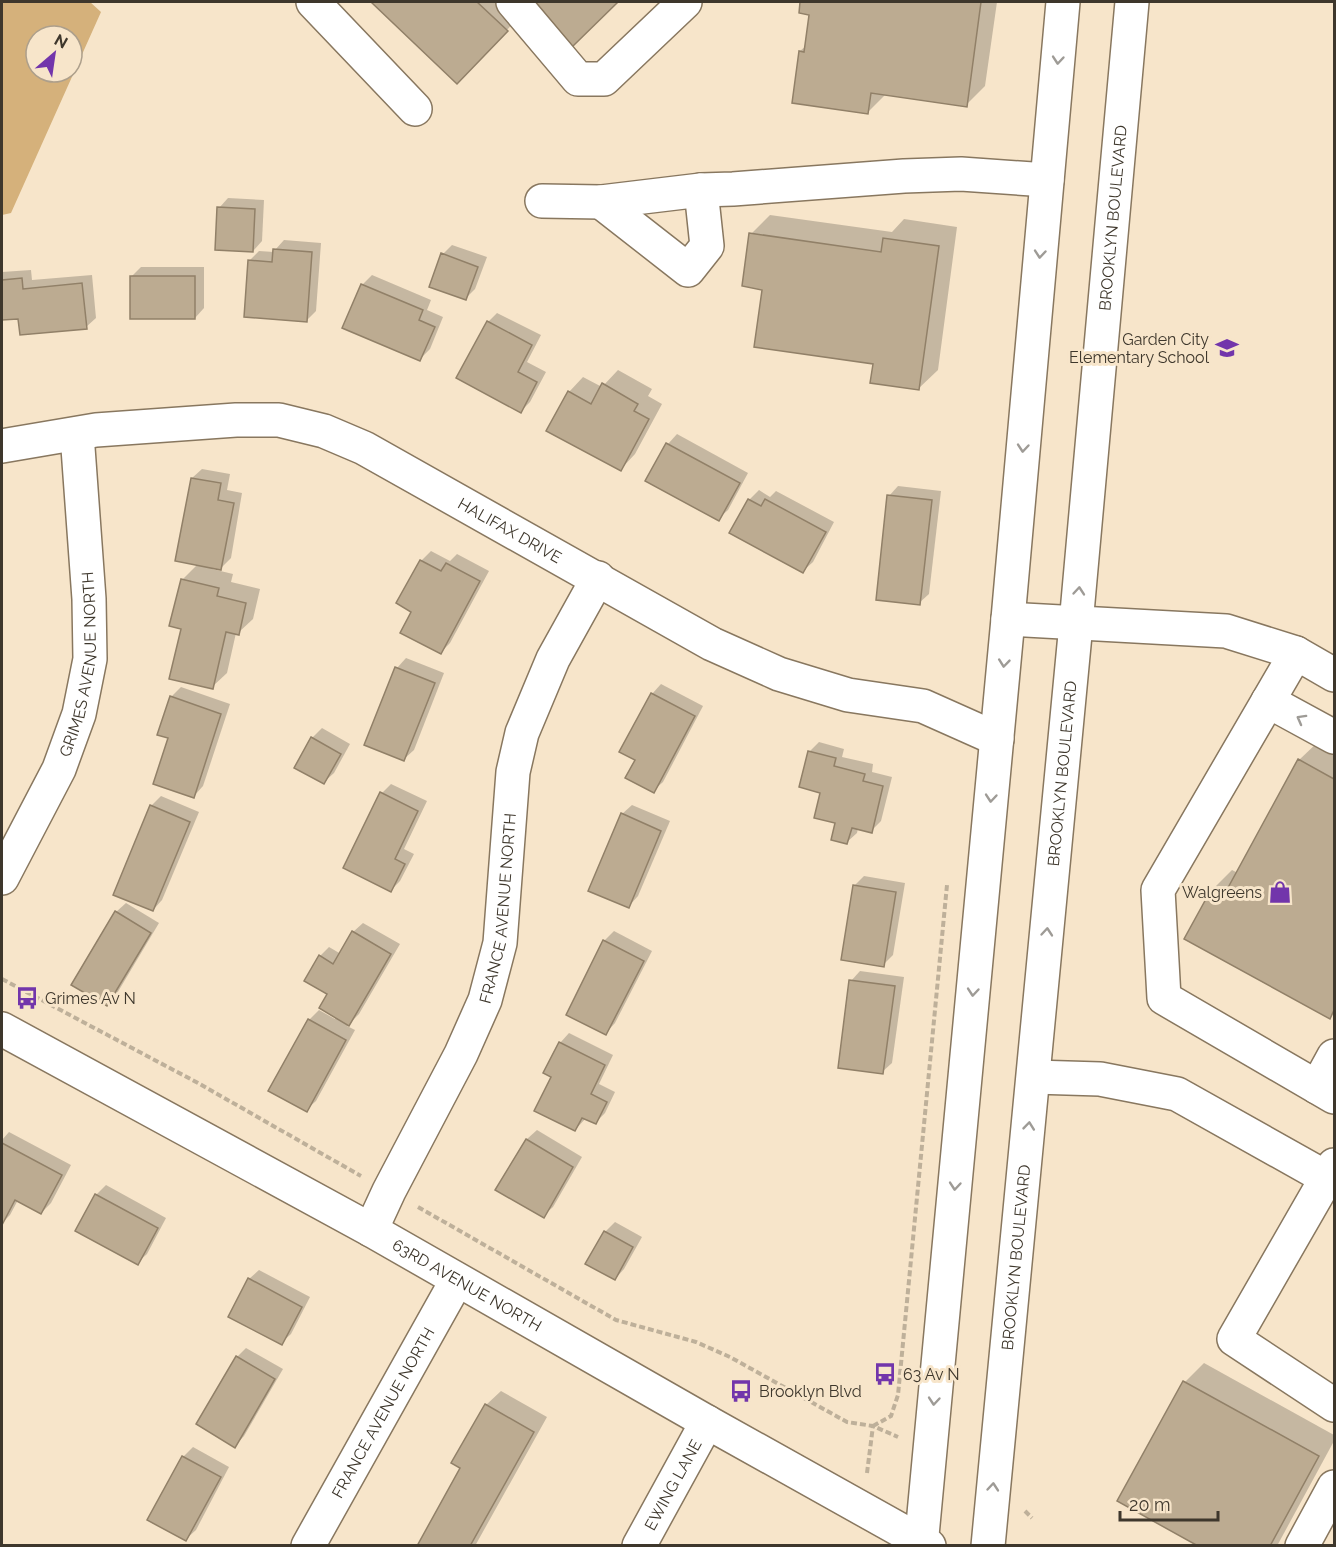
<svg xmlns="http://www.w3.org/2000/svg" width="1336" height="1547" viewBox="0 0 1336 1547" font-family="Raleway,sans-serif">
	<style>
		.green { fill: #d5b17b; fill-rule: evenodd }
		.shadow { fill: #0003 }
		.building { fill: #bcab91; stroke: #918068; stroke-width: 1.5 }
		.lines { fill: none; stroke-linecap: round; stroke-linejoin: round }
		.minor-casing { stroke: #88775f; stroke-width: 36 }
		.major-casing { stroke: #88775f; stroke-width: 36 }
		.path { stroke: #beb09a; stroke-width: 4; stroke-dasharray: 6 3; stroke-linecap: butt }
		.minor { stroke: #fff; stroke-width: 33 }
		.major { stroke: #fff; stroke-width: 33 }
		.oneway { stroke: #9e9b96 }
		.labels { text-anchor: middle; stroke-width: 6; stroke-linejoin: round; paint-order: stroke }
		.street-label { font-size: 16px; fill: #3e372c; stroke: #f7e5ca }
		.poi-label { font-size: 16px; fill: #3e372c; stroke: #f7e5ca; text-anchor: start }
	</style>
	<rect width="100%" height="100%" fill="#f7e5ca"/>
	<path class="green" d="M2 2H90L101 12 11 213 2 215ZM36 36H72V72H36Z"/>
	<g class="shadow">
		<path d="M373 2H515L525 11 457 82Z"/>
		<path d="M528 2H616L572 45Z"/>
		<path d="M802 2H997L985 86 966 105 886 94 868 112 800 51 807 45 811 14 801 12Z"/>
		<path d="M228 198 264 200 262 241 253 251 219 208Z"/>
		<path d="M770 215 892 232 904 219 957 227 938 370 918 389 875 362 764 288 751 234Z"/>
		<path d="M284 240 321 243 316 311 307 320 249 261 259 251 274 252 275 250Z"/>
		<path d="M452 245 487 257 475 289 465 299 443 254Z"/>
		<path d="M141 267H204V308L195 318 131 277Z"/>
		<path d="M31 270 32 280 92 275 96 318 86 327 20 317 2 319V272Z"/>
		<path d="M372 275 431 300 427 310 443 317 430 349 420 359 362 285Z"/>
		<path d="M497 313 541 335 527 362 546 372 530 402 521 411 488 322Z"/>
		<path d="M618 370 652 389 648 396 662 404 635 454 621 469 569 392 583 377 602 387Z"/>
		<path d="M677 434 748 473 728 510 718 519 647 481 668 444Z"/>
		<path d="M202 469 230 474 227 490 242 493 231 558 221 568 212 566V569L233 574 231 582 260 589 253 619 238 633H236L227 673 212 687 183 628 182 580 198 564 192 478Z"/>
		<path d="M898 486 941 491 929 594 919 603 889 496Z"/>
		<path d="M759 490 770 497 776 491 834 522 813 562 803 571 749 500Z"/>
		<path d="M431 551 450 561 457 554 489 571 450 643 440 653 421 561Z"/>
		<path d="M406 658 444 673 414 750 404 759 366 744 397 668Z"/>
		<path d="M661 684 703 706 663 782 653 791 637 759 652 694Z"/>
		<path d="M181 687 230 704 203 786 194 796 169 737 171 697Z"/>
		<path d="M322 728 350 744 334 773 324 782 312 738Z"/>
		<path d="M1319 741 1334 750V1012L1329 1017 1213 889 1232 870 1238 873 1299 760Z"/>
		<path d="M819 742 844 749 842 757 873 764 872 772 892 777 881 821 871 831 858 828 857 833 847 842 822 792 809 752Z"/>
		<path d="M391 784 427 801 404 849 414 854 400 881 391 890 382 793Z"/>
		<path d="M161 796 199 812 162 900 153 910 151 806Z"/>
		<path d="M632 805 670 821 638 896 629 906 622 814Z"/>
		<path d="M864 876 905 883 893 955 883 965 854 886Z"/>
		<path d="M126 903 159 923 116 995 107 1004 116 912Z"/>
		<path d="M363 923 400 944 359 1014 347 1026 355 1030 316 1101 306 1110 309 1020 319 1010 335 1019 336 1017 320 956 329 947 341 954 353 932Z"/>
		<path d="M614 931 652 951 615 1023 606 1033 604 941Z"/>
		<path d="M860 971 904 977 892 1063 882 1072 851 981Z"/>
		<path d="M569 1033 613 1055 599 1084 615 1092 605 1113 595 1123 586 1118 575 1130 553 1076 560 1043Z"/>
		<path d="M537 1130 582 1157 553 1207 543 1216 497 1189 527 1139Z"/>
		<path d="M9 1132 71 1165 51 1203 41 1213 18 1200 10 1215 2 1223V1140Z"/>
		<path d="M106 1185 166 1218 147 1254 137 1263 77 1231 97 1194Z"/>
		<path d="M615 1222 642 1237 624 1269 615 1279 605 1232Z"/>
		<path d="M259 1270 310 1297 291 1334 281 1343 249 1279Z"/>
		<path d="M246 1348 283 1369 244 1436 235 1446 237 1357Z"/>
		<path d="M1204 1363 1334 1435V1441L1277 1546H1201L1119 1501 1185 1382Z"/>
		<path d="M501 1391 547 1417 475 1546H418L462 1468 486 1405Z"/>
		<path d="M193 1447 229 1467 196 1530 186 1539 149 1520 183 1457Z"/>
	</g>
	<g class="building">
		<path d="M371 2H477L508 31 457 84Z"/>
		<path d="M525 2H618L572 47Z"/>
		<path d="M800 2H981L967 107 871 93 868 114 792 103 799 51 804 52 809 15 799 13Z"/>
		<path d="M217 207 255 209 253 252 215 250Z"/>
		<path d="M749 233 881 252 883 238 939 246 919 390 870 383 873 364 754 347 762 290 742 286Z"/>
		<path d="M273 249 312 252 307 322 244 317 248 260 272 262Z"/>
		<path d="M441 253 478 267 466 300 429 287Z"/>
		<rect x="130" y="276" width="65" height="43"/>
		<path d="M22 278 23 289 82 283 87 329 20 335 18 319 2 320V280Z"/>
		<path d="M361 284 423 310 419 320 435 327 420 361 342 328Z"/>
		<path d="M487 321 532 345 518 372 537 382 521 413 456 378Z"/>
		<path d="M602 383 638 404 634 411 649 419 621 471 546 431 568 391 591 404Z"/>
		<path d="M666 443 740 483 719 521 645 481Z"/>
		<path d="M191 478 221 483 218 500 234 503 221 570 175 561Z"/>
		<path d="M887 495 932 500 920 605 876 600Z"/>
		<path d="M748 499 761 506 765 499 826 532 803 573 729 533Z"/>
		<path d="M420 560 441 571 446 563 480 581 441 654 400 633 411 612 396 603Z"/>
		<path d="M181 579 219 588 217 596 246 603 239 635 226 632 213 689 169 679 181 629 169 626Z"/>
		<path d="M395 667 435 683 404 761 364 745Z"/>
		<path d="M651 693 695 716 654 793 625 778 635 760 619 752Z"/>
		<path d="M170 696 221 714 194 798 153 784 168 738 157 735Z"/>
		<path d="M311 737 341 754 324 784 294 768Z"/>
		<path d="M808 751 836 758 834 766 865 774 863 781 883 786 872 833 852 828 847 844 831 840 835 823 814 818 820 793 799 787Z"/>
		<path d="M1298 759 1334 779V1010L1330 1019 1184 939 1212 888 1224 895Z"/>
		<path d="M380 792 418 811 395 859 405 864 391 892 343 868Z"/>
		<path d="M150 805 190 822 153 911 113 895Z"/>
		<path d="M621 813 661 831 629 908 588 891Z"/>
		<path d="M853 885 896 892 884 967 841 960Z"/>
		<path d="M115 911 151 933 107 1006 71 985Z"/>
		<path d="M352 931 391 954 349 1026 319 1008 327 994 304 981 319 955 333 964Z"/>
		<path d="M603 940 644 961 606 1035 566 1015Z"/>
		<path d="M849 980 895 986 883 1074 838 1068Z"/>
		<path d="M308 1019 346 1040 307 1112 268 1091Z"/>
		<path d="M559 1042 605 1065 591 1094 607 1102 596 1124 582 1118 575 1131 534 1111 551 1077 543 1073Z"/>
		<path d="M526 1139 573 1167 544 1218 495 1190Z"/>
		<path d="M2 1143 62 1175 41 1214 15 1200 2 1225Z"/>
		<path d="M95 1194 158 1228 138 1265 75 1231Z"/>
		<path d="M604 1231 633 1247 615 1280 585 1264Z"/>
		<path d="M248 1278 302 1307 282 1345 228 1317Z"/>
		<path d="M236 1356 275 1379 235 1448 196 1424Z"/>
		<path d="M1183 1381 1319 1456 1270 1546H1198L1117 1501Z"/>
		<path d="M485 1404 534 1432 470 1546H417L460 1468 451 1463Z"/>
		<path d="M182 1456 221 1477 186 1541 147 1520Z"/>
	</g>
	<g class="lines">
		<g class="minor-casing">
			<g id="minor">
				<path d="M313 2 415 109"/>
				<path d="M513 2 578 79H604L685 2"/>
				<path d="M542 201 601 202 701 190 733 189 904 176 961 174 1047 180"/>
				<path d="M601 202 688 270 707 246 701 190"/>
				<path id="s1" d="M2 446 96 430 236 420H279L324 431 364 448 712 644 779 674 848 695 923 706 997 739"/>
				<path d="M1008 619 1226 631 1296 653 1334 675"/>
				<path d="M1296 653 1158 890 1164 998 1334 1097"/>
				<path d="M1268 701 1334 737"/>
				<path id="s2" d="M2 878 59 769 79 714 90 659 89 599 77 434"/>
				<path id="s3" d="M2 1029 371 1230 707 1422 929 1546"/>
				<path d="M1034 1077 1100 1079 1177 1094 1334 1182"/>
				<path d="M1317 1087 1334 1056"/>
				<path d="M1334 1165 1234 1339 1334 1405"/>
				<path id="s4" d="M371 1230 389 1191 461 1054 485 1000 500 943 513 772 522 733 553 659 598 578"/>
				<path id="s5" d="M308 1546 457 1280"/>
				<path id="s6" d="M639 1546 707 1422"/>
				<path d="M1302 1546 1334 1487"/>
			</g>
		</g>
		<g class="major-casing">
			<g id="major">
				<path d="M921 1546 1008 619 1063 2"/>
				<path id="s7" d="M988 1546 1076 624 1132 2"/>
			</g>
		</g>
		<g class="path">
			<path d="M2 979 198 1083 361 1176"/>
			<path d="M418 1207 616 1320 696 1342 730 1357 847 1422 873 1426 898 1437"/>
			<path d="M873 1426 891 1416 898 1395 947 885"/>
			<path d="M867 1473 873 1426"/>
			<path d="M1025 1511 1032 1518"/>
		</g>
		<use href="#minor" class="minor"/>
		<use href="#major" class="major"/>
	</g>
	<defs><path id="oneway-chevron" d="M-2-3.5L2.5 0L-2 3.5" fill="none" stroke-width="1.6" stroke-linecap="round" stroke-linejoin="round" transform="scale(1.5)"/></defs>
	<g class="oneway">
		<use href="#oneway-chevron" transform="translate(1058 60) rotate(95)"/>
		<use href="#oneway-chevron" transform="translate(1040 254) rotate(95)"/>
		<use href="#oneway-chevron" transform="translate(1023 448) rotate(95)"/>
		<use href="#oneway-chevron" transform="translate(1079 591) rotate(-85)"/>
		<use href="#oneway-chevron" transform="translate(1004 663) rotate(96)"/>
		<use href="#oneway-chevron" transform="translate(1301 719) rotate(-151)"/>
		<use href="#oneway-chevron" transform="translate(991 798) rotate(95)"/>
		<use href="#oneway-chevron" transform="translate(1047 932) rotate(-85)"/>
		<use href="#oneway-chevron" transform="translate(973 992) rotate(95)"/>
		<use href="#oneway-chevron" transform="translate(1029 1126) rotate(-84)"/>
		<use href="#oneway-chevron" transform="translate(955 1186) rotate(95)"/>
		<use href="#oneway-chevron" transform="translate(934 1401) rotate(95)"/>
		<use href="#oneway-chevron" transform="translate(993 1487) rotate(-85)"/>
	</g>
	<defs>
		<g id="school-bare" transform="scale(1.8)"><path d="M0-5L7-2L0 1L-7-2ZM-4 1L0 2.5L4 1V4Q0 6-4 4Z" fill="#7235ab" stroke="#f7e5ca" stroke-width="2.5" paint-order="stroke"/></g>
		<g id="shop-bare" transform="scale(1.8)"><path d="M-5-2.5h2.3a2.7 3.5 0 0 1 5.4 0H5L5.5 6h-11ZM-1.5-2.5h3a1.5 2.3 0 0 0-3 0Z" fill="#7235ab" stroke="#f7e5ca" stroke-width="2.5" paint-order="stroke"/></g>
		<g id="bus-bare" transform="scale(1.8)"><path d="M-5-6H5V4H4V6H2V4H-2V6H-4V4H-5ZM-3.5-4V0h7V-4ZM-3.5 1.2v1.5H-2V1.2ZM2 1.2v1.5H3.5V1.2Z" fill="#7235ab" stroke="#f7e5ca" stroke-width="2.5" paint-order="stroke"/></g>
	</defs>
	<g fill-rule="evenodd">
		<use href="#school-bare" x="1227" y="348"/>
		<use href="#shop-bare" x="1280" y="892"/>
		<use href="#bus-bare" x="27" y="998"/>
		<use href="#bus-bare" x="885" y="1374"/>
		<use href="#bus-bare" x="741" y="1391"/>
	</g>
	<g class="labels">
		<g class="street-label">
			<text dy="6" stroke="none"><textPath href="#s7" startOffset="1334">BROOKLYN BOULEVARD</textPath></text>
			<text dy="6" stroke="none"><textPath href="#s1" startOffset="536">HALIFAX DRIVE</textPath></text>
			<text dy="6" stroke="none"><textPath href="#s2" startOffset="231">GRIMES AVENUE NORTH</textPath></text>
			<text dy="6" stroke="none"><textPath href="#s7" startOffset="776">BROOKLYN BOULEVARD</textPath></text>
			<text dy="6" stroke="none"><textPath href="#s4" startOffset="350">FRANCE AVENUE NORTH</textPath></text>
			<text dy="6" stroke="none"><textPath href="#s7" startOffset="290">BROOKLYN BOULEVARD</textPath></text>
			<text dy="6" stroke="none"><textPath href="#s3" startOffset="531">63RD AVENUE NORTH</textPath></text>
			<text dy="6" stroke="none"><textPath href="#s5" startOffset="153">FRANCE AVENUE NORTH</textPath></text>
			<text dy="6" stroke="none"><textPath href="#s6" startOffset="70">EWING LANE</textPath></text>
		</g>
		<g class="poi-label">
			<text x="1209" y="345" text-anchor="end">Garden City<tspan x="1209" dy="18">Elementary School</tspan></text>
			<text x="1262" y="898" text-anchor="end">Walgreens</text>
			<text x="45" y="1004">Grimes Av N</text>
			<text x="903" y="1380">63 Av N</text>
			<text x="759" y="1397">Brooklyn Blvd</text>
		</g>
	</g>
	<rect width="1336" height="1547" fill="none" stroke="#3e372c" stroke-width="6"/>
	<g transform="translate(54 54) rotate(29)"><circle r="28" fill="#f7e5ca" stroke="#ad9f8b" stroke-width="1.5"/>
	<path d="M0-4.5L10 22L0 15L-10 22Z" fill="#7235ab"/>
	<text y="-9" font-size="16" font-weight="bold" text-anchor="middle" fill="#3e372c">N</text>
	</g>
	<path d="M1120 1511v9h98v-9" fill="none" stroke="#3e372c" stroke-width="3"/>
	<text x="1129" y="1511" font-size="18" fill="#3e372c" stroke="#f7e5ca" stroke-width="4.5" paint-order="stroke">20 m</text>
</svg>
